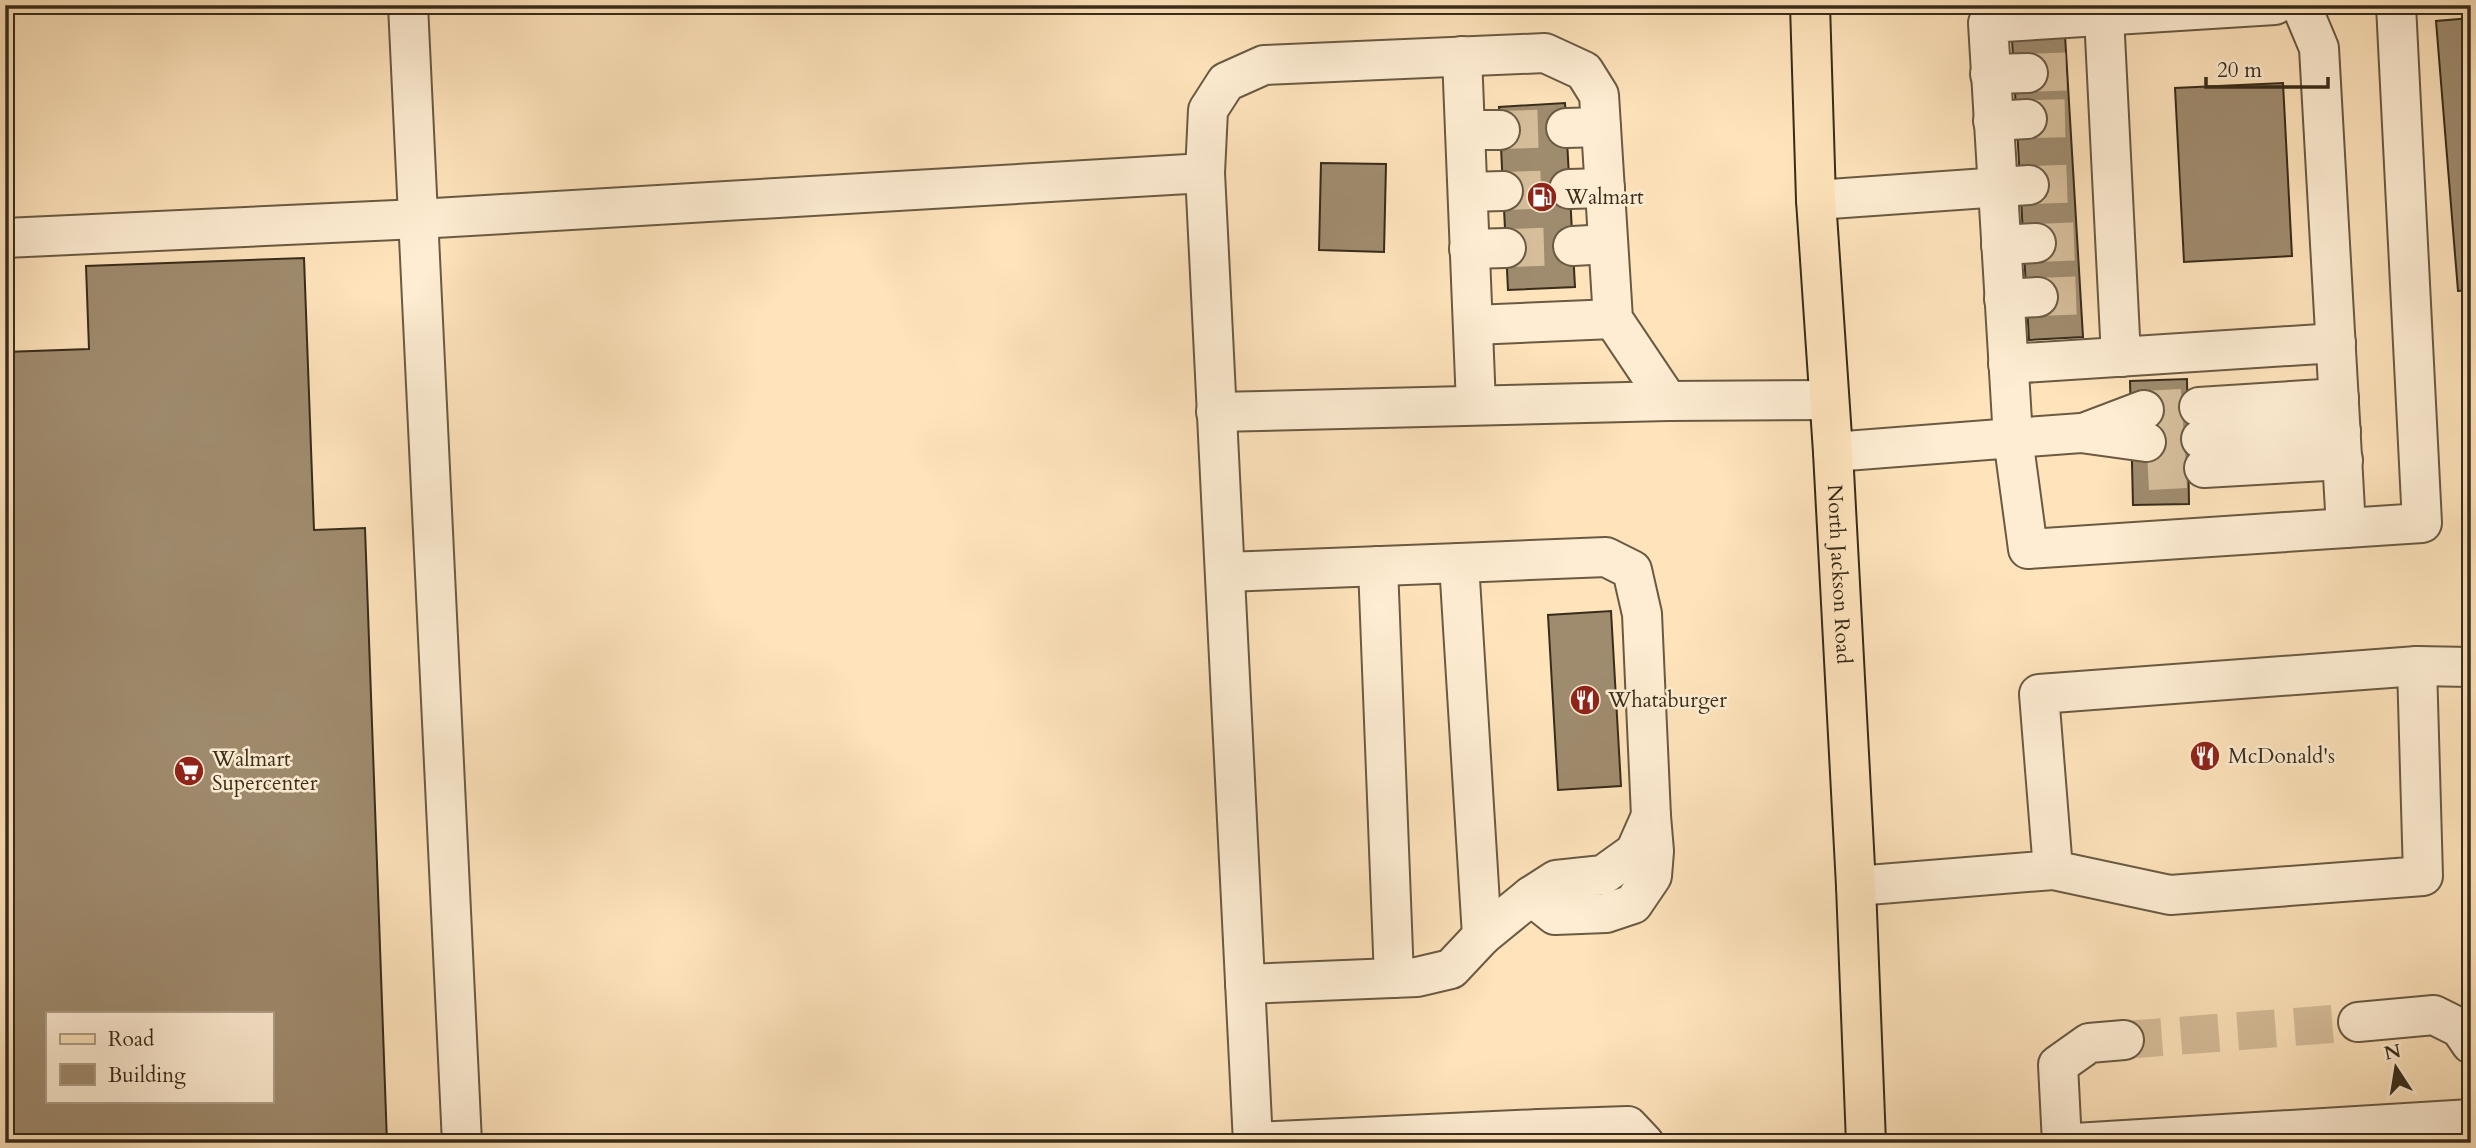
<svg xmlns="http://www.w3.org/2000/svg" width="2476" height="1148" viewBox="0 0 2476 1148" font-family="Cardo,serif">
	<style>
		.building { fill: #9f8b6e; stroke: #382c1b; stroke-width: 2; fill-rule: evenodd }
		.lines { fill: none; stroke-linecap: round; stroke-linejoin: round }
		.minor-tunnel { stroke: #d6be9b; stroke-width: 38; stroke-dasharray: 38 19; stroke-linecap: butt }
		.minor-casing { stroke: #6a5a43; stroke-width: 42 }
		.major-casing { stroke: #382c1b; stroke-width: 42 }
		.minor { stroke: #feedd3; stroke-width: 38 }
		.major { stroke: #fee3bb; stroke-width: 38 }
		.labels { text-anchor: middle; stroke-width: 5; stroke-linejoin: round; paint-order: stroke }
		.poi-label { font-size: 21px; fill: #382c1b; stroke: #feedd3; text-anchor: start }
		.street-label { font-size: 21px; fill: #382c1b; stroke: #feedd3 }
	</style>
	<rect width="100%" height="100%" fill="#fee3bb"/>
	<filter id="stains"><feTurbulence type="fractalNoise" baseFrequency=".00286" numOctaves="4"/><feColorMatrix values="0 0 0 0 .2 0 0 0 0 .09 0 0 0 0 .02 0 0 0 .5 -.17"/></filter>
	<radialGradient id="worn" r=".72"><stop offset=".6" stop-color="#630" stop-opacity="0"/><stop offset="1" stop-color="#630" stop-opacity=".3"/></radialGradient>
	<g class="building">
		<path d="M2471 18V290L2458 291 2436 21Z"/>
		<path d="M2065 35 2083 337 2029 340 2012 39Z"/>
		<path d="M2283 83 2292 256 2184 262 2175 88Z"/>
		<path d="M1565 103 1575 287 1508 290 1499 107Z"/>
		<path d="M1321 163 1386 164 1384 252 1319 250Z"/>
		<path d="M304 258 314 530 365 528 387 1143H5V352L89 349 86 266ZM47 1013H271V1101H47Z"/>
		<path d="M2187 379 2189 504 2133 505 2130 381Z"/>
		<path d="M1611 611 1621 786 1558 790 1548 615Z"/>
	</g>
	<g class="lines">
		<g class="minor-tunnel">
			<path d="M2028 73 2078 71"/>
			<path d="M2027 119 2080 118"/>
			<path d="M1500 130 1566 128"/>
			<path d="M2029 185 2085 183"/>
			<path d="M1503 191 1569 189"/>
			<path d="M2036 243 2084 241"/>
			<path d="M1506 248 1573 246"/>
			<path d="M2038 297 2089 295"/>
			<path d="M2144 410 2199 407"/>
			<path d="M2146 442 2201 439"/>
			<path d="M2148 471 2204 468"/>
			<path d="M2124 1040 2358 1022"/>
		</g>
		<g class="minor-casing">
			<g id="minor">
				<path d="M408 5 462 1143"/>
				<path d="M2301 5 2319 48 2346 528"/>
				<path d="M2104 16 2121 357"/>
				<path d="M1462 56 1476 405"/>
				<path d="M1990 74 2028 73"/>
				<path d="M1993 121 2027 119"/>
				<path d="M1566 128 1601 127"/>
				<path d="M1465 130H1500"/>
				<path d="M1205 173 1208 110 1226 82 1264 65 1545 53 1584 71 1599 95 1613 319 1668 401"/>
				<path d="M1569 189 1605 188"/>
				<path d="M1468 192 1503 191"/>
				<path d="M1816 200 2029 185"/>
				<path d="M5 238 418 219 1205 173 1253 1143"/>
				<path d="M2001 245 2036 243"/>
				<path d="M1573 246 1608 244"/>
				<path d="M1469 249 1506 248"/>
				<path d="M2004 299 2038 297"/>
				<path d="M1473 325 1613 319"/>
				<path d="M2008 364 2336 343"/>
				<path d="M2199 407 2339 398"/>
				<path d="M1216 412 1668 401 1829 400"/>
				<path d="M2086 432 2144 410"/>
				<path d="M2201 439 2341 431"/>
				<path d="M2146 442 2081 433 2013 438 1988 23 2275 5"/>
				<path d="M1833 452 2013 438 2028 549 2422 523 2396 5"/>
				<path d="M2204 468 2343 460"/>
				<path d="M1459 563 1606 557 1632 570 1642 614 1651 816 1654 851 1652 876 1633 904 1606 913 1555 915 1531 896"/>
				<path d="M1378 566 1394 978"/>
				<path d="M1225 572 1459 563 1482 936 1451 969 1417 977 1245 984"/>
				<path d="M2417 666 2471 667"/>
				<path d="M1856 886 2053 870 2170 895 2423 876 2417 666 2039 694 2053 870"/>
				<path d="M1482 936 1531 896 1556 880 1603 875 1635 852 1651 816"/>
				<path d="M2358 1022 2434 1015 2460 1028 2471 1044"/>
				<path d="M1539 1129 1628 1126 1644 1143"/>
				<path d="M1253 1142 1539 1129 1540 1143"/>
				<path d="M2062 1143 2058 1065 2089 1043 2124 1040"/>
				<path d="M2075 1143 2471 1119"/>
			</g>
		</g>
		<g class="major-casing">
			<g id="major">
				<path id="s1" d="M1810 5 1816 200 1833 452 1856 886 1866 1143"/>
			</g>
		</g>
		<use href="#minor" class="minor"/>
		<use href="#major" class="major"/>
	</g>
	<defs>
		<g id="fuel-disc" transform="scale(1.575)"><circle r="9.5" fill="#8f2418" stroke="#feedd3"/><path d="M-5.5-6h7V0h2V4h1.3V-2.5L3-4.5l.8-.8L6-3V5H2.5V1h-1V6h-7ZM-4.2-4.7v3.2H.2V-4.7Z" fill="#fff"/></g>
		<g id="restaurant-disc" transform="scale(1.575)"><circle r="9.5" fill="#8f2418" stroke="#feedd3"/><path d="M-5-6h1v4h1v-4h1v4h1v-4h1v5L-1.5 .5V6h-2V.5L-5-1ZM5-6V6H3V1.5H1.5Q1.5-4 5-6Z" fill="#fff"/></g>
		<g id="supermarket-disc" transform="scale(1.575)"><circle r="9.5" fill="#8f2418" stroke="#feedd3"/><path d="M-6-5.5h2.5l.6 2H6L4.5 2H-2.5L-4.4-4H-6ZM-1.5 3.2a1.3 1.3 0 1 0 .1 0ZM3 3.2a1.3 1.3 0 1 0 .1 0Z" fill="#fff"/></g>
	</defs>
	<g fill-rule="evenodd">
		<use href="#fuel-disc" x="1542" y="197"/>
		<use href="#restaurant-disc" x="1585" y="700"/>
		<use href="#restaurant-disc" x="2205" y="756"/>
		<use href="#supermarket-disc" x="189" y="771"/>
	</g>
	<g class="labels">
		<g class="poi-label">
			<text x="1565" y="204">Walmart</text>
			<text x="1608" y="707">Whataburger</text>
			<text x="2228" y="763">McDonald's</text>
			<text x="212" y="766">Walmart<tspan x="212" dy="24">Supercenter</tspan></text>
		</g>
		<g class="street-label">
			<text dy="7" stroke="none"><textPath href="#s1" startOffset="570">North Jackson Road</textPath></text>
		</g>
	</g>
	<rect width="2476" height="1148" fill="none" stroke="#fee3bb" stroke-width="28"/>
	<rect x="7" y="7" width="2462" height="1134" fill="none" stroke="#382c1b" stroke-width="3.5"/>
	<rect x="14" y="14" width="2448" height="1120" fill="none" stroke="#382c1b" stroke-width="2"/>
	<rect x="46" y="1012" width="228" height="91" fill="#feedd3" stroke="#afa089" stroke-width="2"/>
	<rect x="60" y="1034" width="35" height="10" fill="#fee3bb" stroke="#afa089" stroke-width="2"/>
	<text x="108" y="1046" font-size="21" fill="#382c1b">Road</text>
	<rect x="60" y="1064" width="35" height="21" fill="#9f8b6e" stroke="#afa089" stroke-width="2"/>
	<text x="108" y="1082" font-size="21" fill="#382c1b">Building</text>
	<g transform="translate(2396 1068) rotate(348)" stroke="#feedd3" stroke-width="5" paint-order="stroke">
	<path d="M0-5L12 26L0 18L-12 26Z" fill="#382c1b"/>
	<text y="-10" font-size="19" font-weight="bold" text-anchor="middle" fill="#382c1b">N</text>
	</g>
	<path d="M2206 77v10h122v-10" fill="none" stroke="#382c1b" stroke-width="3.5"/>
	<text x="2217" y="77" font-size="21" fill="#382c1b" stroke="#feedd3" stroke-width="5" paint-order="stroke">20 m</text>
	<rect width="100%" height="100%" filter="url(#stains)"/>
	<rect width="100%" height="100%" fill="url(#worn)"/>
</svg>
